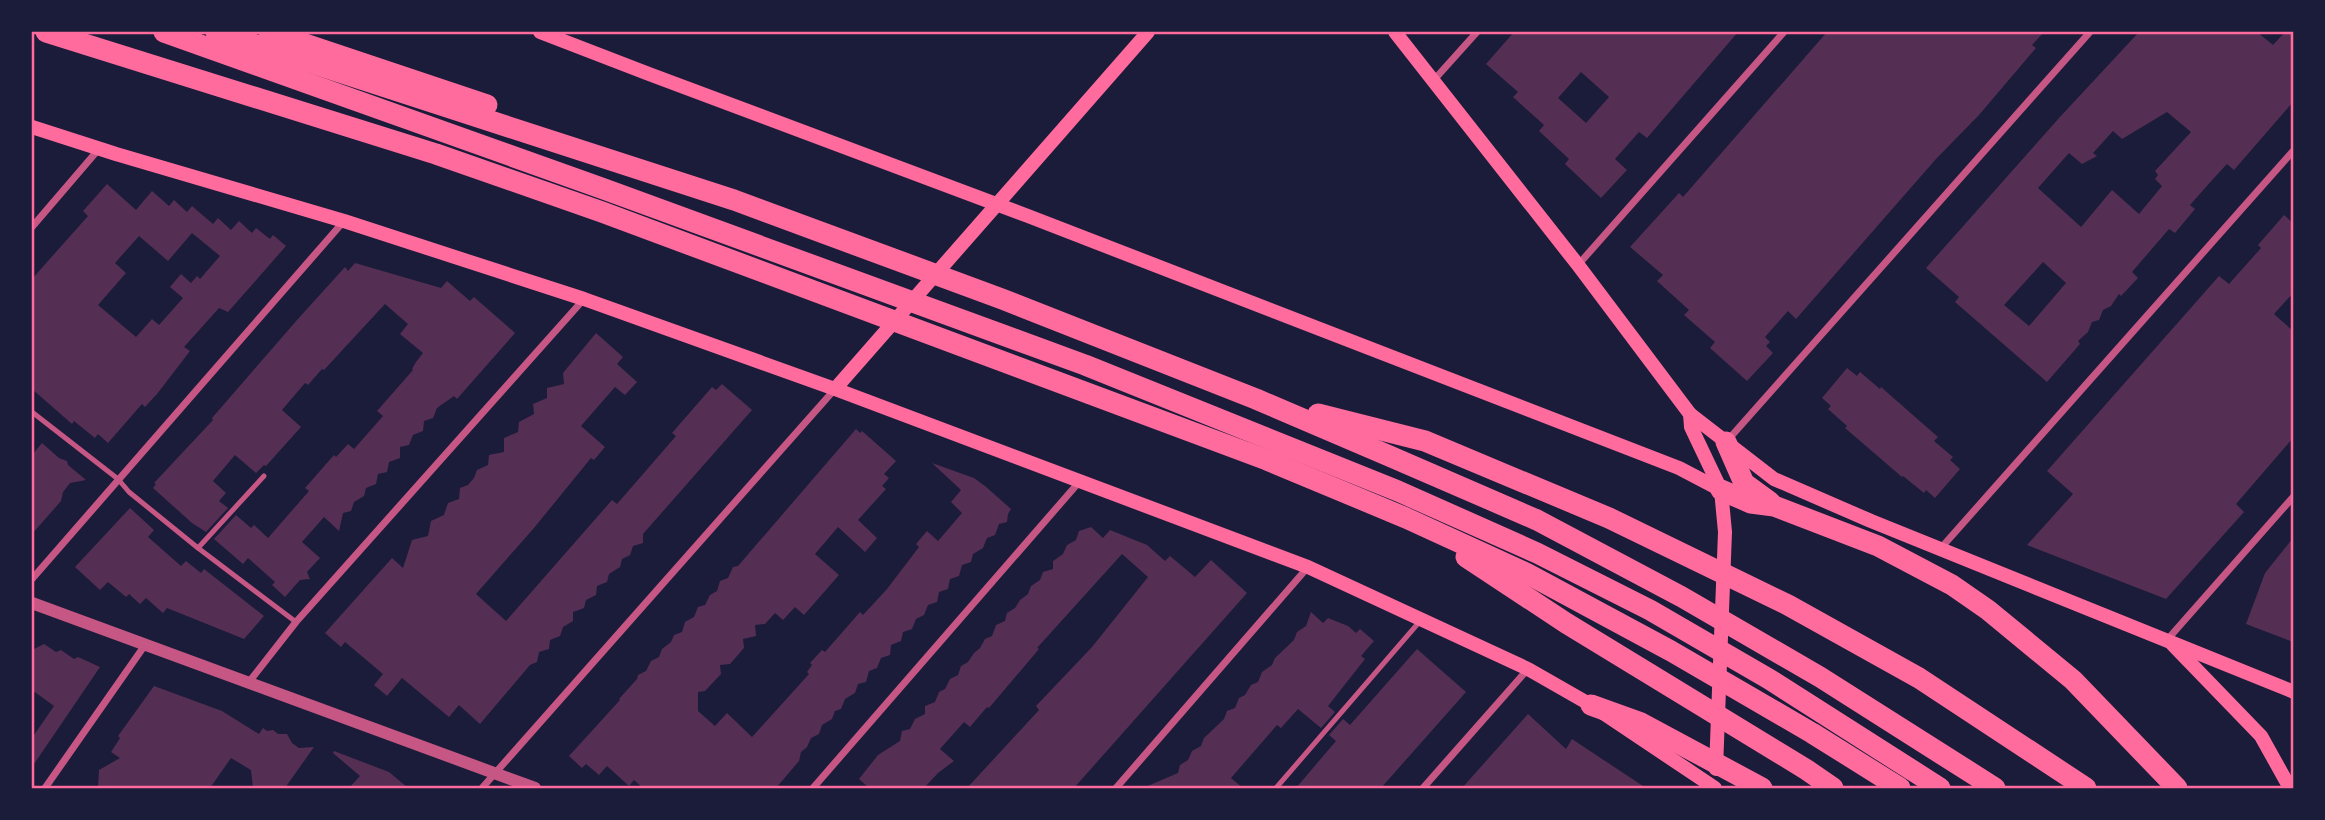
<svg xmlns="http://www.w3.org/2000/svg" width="2325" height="820" viewBox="0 0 2325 820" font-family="Karla,sans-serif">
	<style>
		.building { fill: #542f53; fill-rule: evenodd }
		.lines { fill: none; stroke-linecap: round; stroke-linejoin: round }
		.service { stroke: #c65784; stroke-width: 5 }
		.minor { stroke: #c65784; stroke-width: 7 }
		.tertiary { stroke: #c65784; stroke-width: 12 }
		.secondary { stroke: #ff6b9d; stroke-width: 14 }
		.motorway { stroke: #ff6b9d; stroke-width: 21 }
		.neatline { fill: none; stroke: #ff6b9d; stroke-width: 2.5 }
	</style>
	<rect width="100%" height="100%" fill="#1b1b3a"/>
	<g class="building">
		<path d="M1514 32H1738L1647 138 1639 132 1615 159 1627 170 1601 198 1565 164 1569 159 1539 131 1544 125 1513 97 1518 92 1486 64ZM1581 72 1609 97 1586 123 1558 98Z"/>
		<path d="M1827 32H2044L2032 45 2036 48 1979 115 1936 159 1796 319 1788 311 1765 337 1770 342 1766 346 1773 353 1747 381 1710 348 1715 342 1684 315 1689 310 1657 281 1663 275 1630 247 1679 193 1683 197Z"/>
		<path d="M2139 32H2257L2273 45 2285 32H2293V102L2234 170 2227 164 2214 178 2190 205 2195 209 2175 233 2169 229 2132 272 2138 278 2121 296 2119 294 2111 306 2103 310 2099 320 2092 322 2088 332 2078 341 2080 344 2047 382 1955 302 1959 297 1926 268 2059 118ZM2167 112 2191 132 2155 171 2158 175 2155 179 2162 186 2139 214 2112 190 2081 227 2038 188 2069 153 2082 164 2097 156 2093 153 2113 131 2122 139ZM2043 262 2066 283 2029 326 2004 305Z"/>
		<path d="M107 184 136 210 152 191 169 206 174 200 187 212 192 206 213 224 218 218 231 230 239 221 252 233 256 228 270 239 273 235 286 246 228 312 219 308 184 347 190 351 157 394 145 407 142 404 108 443 98 434 95 438 74 421 72 424 32 389V279L88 216 83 211ZM192 233 220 256 200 279 197 276 191 283 181 274 170 287 183 298 159 325 152 319 136 337 98 305 126 273 115 263 139 236 168 261Z"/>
		<path d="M2284 215 2293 223V293L2274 314 2293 331V438L2236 504 2244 512 2166 599 2027 545 2073 494 2047 471 2219 276 2229 284 2261 248 2258 245Z"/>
		<path d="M355 263 441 288 447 281 470 301 474 297 515 333 457 399 454 396 437 408 433 418 424 421 423 431 413 435 409 445 400 447V458L389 462 387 472 378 474 376 484 366 488 364 496 354 502 351 511 343 513 339 531 324 517 302 542 320 558 307 572 310 579 300 580 285 597 272 585 275 582 248 558 243 564 214 539 236 515 251 528 254 525 268 538 309 491 305 488 334 455 336 457 348 444 354 449 383 416 377 411 413 370 412 369 416 362 423 353 400 334 408 324 385 304 324 370 322 369 308 385 305 383 282 410 301 427 266 466 264 465 256 473 235 455 213 481 226 493 219 501 228 508 206 532 192 523 153 488 156 484 154 483 213 420 212 418 297 320 345 267 348 271Z"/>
		<path d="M596 333 623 357 617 364 637 382 625 395 615 387 581 426 605 447 594 460 591 458 534 528 476 594 506 621 612 500 617 504 676 436 672 433 712 387 716 390 722 384 752 410 643 534V543L633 546 630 555 622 559 620 567 609 574 607 582 597 586 596 595 586 600 584 608 573 612V621L563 627 560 636 550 640 549 649 539 652 537 662 530 665 480 724 459 705 449 717 402 678 387 696 374 685 383 674 345 642 341 647 325 633 392 558 403 568 412 540 428 536 431 521 444 515 448 503 459 499 460 488 468 485 474 478 477 470 488 465 489 455 504 452V438L518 432 519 422 534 414 533 404 547 398V388L564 384 563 373Z"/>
		<path d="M1847 368 1857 376 1860 372 1880 389 1881 387 1938 437 1934 441 1953 457 1950 460 1960 469 1935 498 1926 490 1924 493 1903 476 1902 477 1845 428 1847 426 1828 409 1831 406 1822 398Z"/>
		<path d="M856 429 860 433 862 431 896 461 884 474 889 478 882 486 886 489 858 520 877 538 865 552 838 527 815 554 839 575 804 615 795 607 783 620 775 613 765 624 755 625 756 636 743 639 744 648 730 664 720 665 721 674 705 691 698 692V711L715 726 727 713 752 737 809 674 807 672 812 665 810 663 822 650 825 652 860 612 863 615 887 589 919 547 916 544 927 531 938 541 962 513 951 502 961 490 932 463 974 478 985 486 1011 509 1008 514 1007 522 999 524 995 535 987 538 983 548 973 554 971 562 962 565 959 576 950 579 948 589 939 592 937 602 928 605 924 615 916 619 912 629 903 632 901 641 891 645 890 655 881 658 877 668 869 671 866 682 858 684 855 693 845 699 841 709 835 711 832 719 822 725 819 734 811 738 807 747 801 752 799 761 776 788H643L634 780 629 786 607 766 599 775 586 764 582 768 569 756 620 700 619 699 637 679 638 675 646 671 651 661 659 657 662 649 671 642 674 635 682 632 685 622 694 617 698 607 705 605 710 595 717 591 720 581 728 578 733 567 738 566Z"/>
		<path d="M42 443 59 458 67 461 68 465 86 480 70 483 63 492 61 501 32 534V455Z"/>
		<path d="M130 508 154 530 148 537 181 566 186 561 201 573 204 569 264 616 244 639 167 608 163 613 146 598 140 604 129 594 126 597 108 582 100 590 75 567Z"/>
		<path d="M1091 527 1103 538 1110 530 1147 545 1165 561 1170 556 1195 577 1211 560 1247 593 1074 788H967L1039 710 1036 706 1092 647 1148 577 1122 554 1037 648 1039 649 989 708 987 707 970 727 964 722 940 749 954 761 938 773 924 788H869L859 779 878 755 900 741 902 731 910 729 915 719 925 714V706L935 702 939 692 945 689 950 679 958 675 961 666 968 662 974 653 980 648 985 639 992 636 996 625 1005 621 1007 613 1015 608 1020 600 1028 594 1031 586 1040 580 1043 572 1053 569V561L1063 554 1067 545 1076 540 1079 531Z"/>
		<path d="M2293 538V642L2246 624 2265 573Z"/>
		<path d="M1311 612 1323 623 1328 618 1348 626 1356 633 1360 629 1374 641 1361 656 1365 659 1328 706 1335 712 1321 728 1298 709 1281 728 1277 725 1231 778 1243 788H1143L1178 773 1180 765 1188 760 1192 751 1201 746 1204 738 1224 719 1227 711 1235 708 1239 698 1245 695 1251 685 1258 682 1262 672 1272 665 1275 658 1294 640 1297 632 1306 626Z"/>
		<path d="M44 644 56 652 61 650 74 659 78 657 100 667 32 767V738L54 706 32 690V650Z"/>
		<path d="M1417 649 1466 692 1381 788H1296L1336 741 1329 735 1343 719 1350 725Z"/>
		<path d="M154 686 222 711 259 734 263 728 267 731 273 730 278 734H287L292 743 299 748 314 747 285 788H253L251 770 231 758 210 788H98L99 770 120 758 111 752 120 738 118 736Z"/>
		<path d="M1528 714 1566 749 1572 739 1646 788H1462Z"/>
		<path d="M334 751 389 772 408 788H349L360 776 333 753Z"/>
	</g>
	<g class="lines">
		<g class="service">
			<path d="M32 412 118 479 129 492 198 548 296 622"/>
			<path d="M198 548 264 476"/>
			<path d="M1276 788 1421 620"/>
		</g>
		<g class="minor">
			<path d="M1433 81 1477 32"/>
			<path d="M32 227 98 150"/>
			<path d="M1578 265 1784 32"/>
			<path d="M1727 441 2090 32"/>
			<path d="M1941 548 2294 150"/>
			<path d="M32 579 344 221"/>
			<path d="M2167 640 2294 496"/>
			<path d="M249 682 296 622 584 299"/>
			<path d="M45 788 145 645"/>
			<path d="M482 788 835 389"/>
			<path d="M813 788 1080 481"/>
			<path d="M1116 788 1308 567"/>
			<path d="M1423 788 1528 669"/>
		</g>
		<path class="tertiary" d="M32 603 535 788"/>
		<g class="secondary">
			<path d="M540 32 649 74 1028 216 1679 468 1721 490"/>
			<path d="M1395 32 1578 265 1690 414 1691 427 1721 490 1725 532 1716 769"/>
			<path d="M32 127 116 154 344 221 584 299 835 389 1308 567 1528 669 1591 705 1715 788"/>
			<path d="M835 389 1148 32"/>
			<path d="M1690 414 1774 479 1871 521 2294 692"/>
			<path d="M2173 645 2261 736 2290 788"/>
		</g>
		<g class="motorway">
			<path d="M46 32 436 154 602 212 1267 460 1406 518 1526 573 1671 651 1812 733 1900 788"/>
			<path d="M164 32 604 189 1085 365 1398 491 1537 553 1650 610 1769 679 1940 788"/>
			<path d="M216 32 734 200 1002 299 1256 399 1387 455 1537 520 1682 597 1820 677 1995 788"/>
			<path d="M269 32 487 105"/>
			<path d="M1318 414 1425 441 1609 518 1788 605 1919 678 2086 788"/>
			<path d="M1726 442 1744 483 1770 502"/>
			<path d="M1721 490 1751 503 1774 506 1878 546 1952 585 1988 610 2073 680 2177 788"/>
			<path d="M1466 557 1566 623 1807 770 1833 788"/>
			<path d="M1591 705 1641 723 1762 788"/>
		</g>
	</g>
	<rect width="2325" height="820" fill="none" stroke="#1b1b3a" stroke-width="66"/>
	<rect x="33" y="33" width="2259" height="754" class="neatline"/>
</svg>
